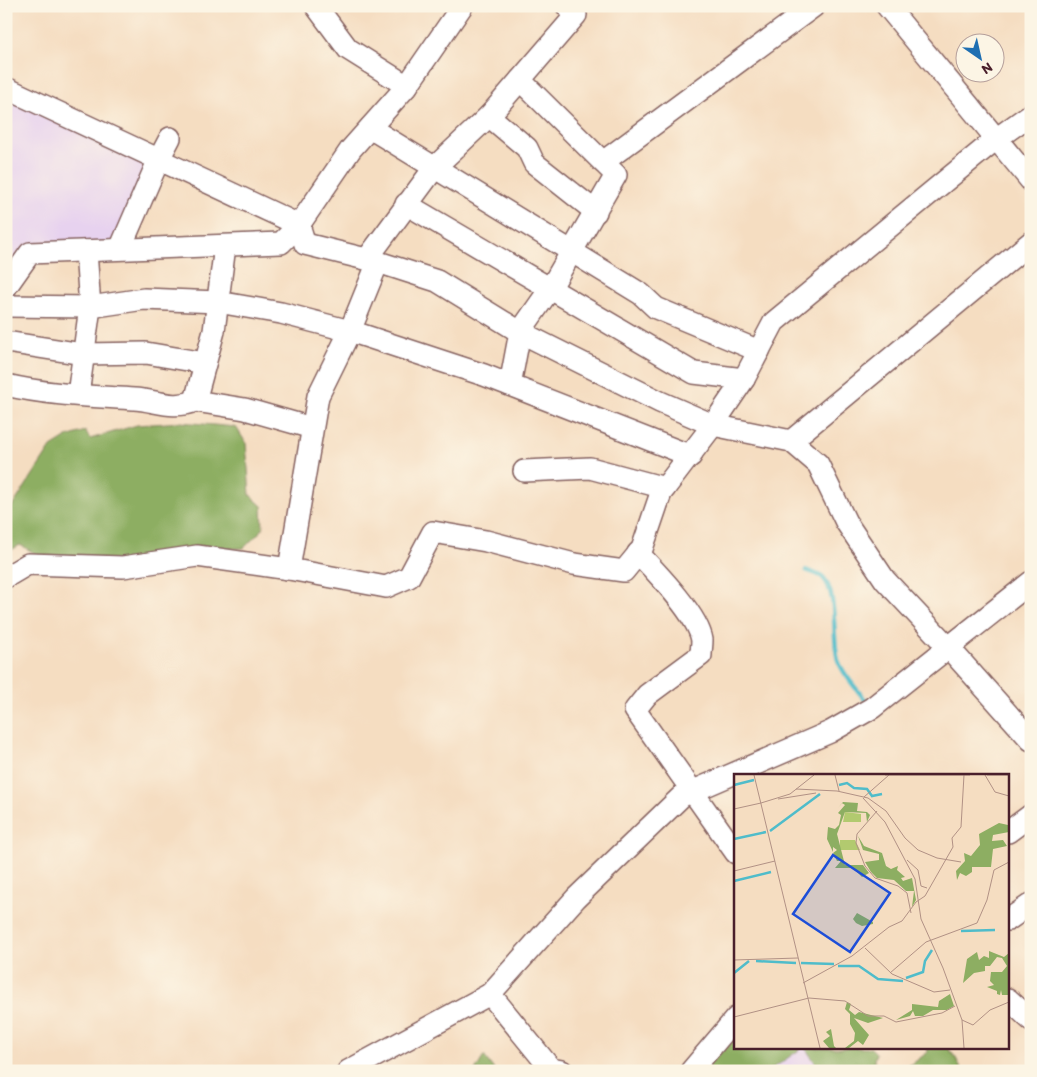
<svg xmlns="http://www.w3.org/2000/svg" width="1037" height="1077" viewBox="0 0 1037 1077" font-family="Itim,sans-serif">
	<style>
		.built { fill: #e7d2ef }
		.forest { fill: #8dae62; stroke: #6c6646 }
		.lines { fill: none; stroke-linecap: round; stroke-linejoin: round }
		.stream { stroke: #4fbcca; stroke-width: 4.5 }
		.minor-casing { stroke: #866260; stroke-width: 24 }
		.minor { stroke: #fff; stroke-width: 21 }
		.inset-river { fill: none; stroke: #4fbcca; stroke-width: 2.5 }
		.inset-road { fill: none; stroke: #b19185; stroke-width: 1 }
		.view { fill: #1d4ed8; fill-opacity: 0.15; stroke: #1d4ed8; stroke-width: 2.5 }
		.inset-edge { fill: none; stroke: #4a1f2b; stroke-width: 2.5 }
	</style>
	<rect width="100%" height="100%" fill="#fcf5e5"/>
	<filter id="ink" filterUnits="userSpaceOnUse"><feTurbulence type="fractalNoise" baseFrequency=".02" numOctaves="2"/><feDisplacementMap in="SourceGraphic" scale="10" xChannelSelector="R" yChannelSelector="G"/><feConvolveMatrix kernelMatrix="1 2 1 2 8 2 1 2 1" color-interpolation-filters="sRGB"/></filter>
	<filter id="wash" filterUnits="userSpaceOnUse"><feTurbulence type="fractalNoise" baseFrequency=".0096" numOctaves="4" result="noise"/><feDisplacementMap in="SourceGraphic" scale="20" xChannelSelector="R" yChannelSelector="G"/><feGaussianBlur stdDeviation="1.12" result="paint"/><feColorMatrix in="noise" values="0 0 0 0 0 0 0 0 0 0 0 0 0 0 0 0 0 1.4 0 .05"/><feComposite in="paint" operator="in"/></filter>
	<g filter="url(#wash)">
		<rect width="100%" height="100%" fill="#f5ddc1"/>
		<g class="built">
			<path d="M6 95 154 162 118 246 28 249 6 281Z"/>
			<path d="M802 1048H805L821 1071H769Z"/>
		</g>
		<g class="forest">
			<path d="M181 422 236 427 246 443 250 495 262 506 263 529 244 548 158 554 122 563 38 555 20 545 6 553V516L51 447 67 437 85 431 90 439 137 425Z"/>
			<path d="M736 1026V1048H802L769 1071H699Z"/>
			<path d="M805 1048H871L876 1053 874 1060 882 1071H821Z"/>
			<path d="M927 1048H948L956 1058 962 1071H896L912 1064 928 1052Z"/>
			<path d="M484 1056 495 1071H475Z"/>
		</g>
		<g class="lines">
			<path class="stream" d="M806 570C812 573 819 574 823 578 838 592 832 640 838 660 843 675 857 689 866 701"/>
		</g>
	</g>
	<g filter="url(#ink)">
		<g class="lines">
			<g class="minor-casing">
				<g id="minor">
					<path d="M316 6 348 49 407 86"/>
					<path d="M887 6 1031 181"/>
					<path d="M6 88 299 225 305 244 378 262 437 281 520 332 660 402 713 425 791 441 818 464 846 522 885 580 949 648 1031 740"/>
					<path d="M489 116 527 148 534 163 596 212"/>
					<path d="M370 128 641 294 656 308 759 351"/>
					<path d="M603 162 814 6"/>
					<path d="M406 204 694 373 744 379"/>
					<path d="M225 246 214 331 195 401 245 409 312 428"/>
					<path d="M120 249 159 159 170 138"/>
					<path d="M367 259 435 167 489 116 520 80"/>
					<path d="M378 262 350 331 318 396 289 569 386 587 409 577 433 532 486 541 574 564 624 571 642 549 661 493 713 425 744 379 774 322 996 139 1031 114"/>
					<path d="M6 287 30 253 281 243 299 225 351 149 407 86 462 6"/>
					<path d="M6 306 90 307 144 299 218 302 281 313 350 331 484 375 691 456"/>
					<path d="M6 342 83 354 146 353 205 363"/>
					<path d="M6 385C48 395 91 396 134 399 155 400 173 410 195 401"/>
					<path d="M510 385 520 332 550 289 616 175 520 80 576 15 567 6"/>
					<path d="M78 395 90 307 86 251"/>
					<path d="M791 441 1031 242"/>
					<path d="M524 471 590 468 665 488"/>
					<path d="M638 553C656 572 698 615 702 640 702 645 701 651 701 655L647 695 635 710 736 853"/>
					<path d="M6 577 28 564 123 567 197 556 289 569"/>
					<path d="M1008 832 1031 815"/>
					<path d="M1008 920 1031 904"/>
					<path d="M490 994 551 1069 562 1071"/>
					<path d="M1008 999 1031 1020"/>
					<path d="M348 1071 490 994 576 898 682 796 830 732 872 708 1031 582"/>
					<path d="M691 1071 736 1018"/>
				</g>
			</g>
			<use href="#minor" class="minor"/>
		</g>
	</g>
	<g transform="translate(734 774)">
		<rect width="275" height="275" fill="#f5ddc1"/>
		<path d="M111 38 127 40V48H109ZM106 66H121L126 76H106Z" fill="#b2ca6f"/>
		<path d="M109 28 124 29 123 37 133 38 136 41 133 48 132 39 111 38 103 60 111 91H129L135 99 128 103 119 94H101L107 87H103L99 79 103 76 99 73V78L93 65 94 53 101 55 105 51 107 41 104 39 111 31 108 29 104 34ZM265 49 274 51 275 58 259 61 258 67 269 66 273 72 259 75 257 93H238V98L232 102 226 99 223 106 222 97 231 87 230 79 237 82 246 71 245 60ZM124 62 130 72 148 79 152 92 157 95 164 92 163 96 171 103 167 104 169 107 178 104 182 126 178 133 180 117H172L160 106 143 104 137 98 131 88 145 86V80L129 76ZM123 139 139 148V150L128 152 122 149 119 145ZM255 177 270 183 275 179V221H268L267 216 266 221 263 220V217L253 213 260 211 256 207 257 198H268L273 192 268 184 263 183 256 192H251V197L240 199 229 209 233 185 243 178 245 186 250 182 255 184ZM216 220 220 232 213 236H199L189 242H181L179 237 176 242 162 246 178 236V230L204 233 205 227ZM113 228 117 230 115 236 121 241 125 238 149 244 134 249 120 244 135 261 129 271 124 267 115 274H111L120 267 121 259 116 250V240L111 235ZM97 255 100 272 102 274H95L89 267 96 262 92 258Z" fill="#8dae62"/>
		<path class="inset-river" d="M0 11 20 6M105 11 113 9 120 14 133 15 138 22 148 20M36 57 86 20M0 65 32 58M0 107 37 98M227 157 261 156M22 187 62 189M67 189 100 190M104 192H125L144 205 169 207M0 199 15 187M172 204 189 198 191 187 198 176"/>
		<path class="inset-road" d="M20 1 86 274M101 1 105 17M151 1H236M251 1 261 18 275 22M253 1H275M62 15 103 17 134 24 152 37 171 64 184 76 203 84 227 88M130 23 155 1M129 24 151 48M44 25 82 19M27 29 56 20 80 1M0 35 27 29M143 37 123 60 122 69 131 92 141 104 164 112 173 119 177 139M151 48 181 105 187 145 209 194M173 86 184 96 187 112 193 114M0 97 41 87M131 174 158 200 200 218 216 216M0 186 64 184M209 194 228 246 230 274M156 199 192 168 243 149 253 126 260 96 275 88M69 209 118 182 155 153 168 147 182 128 191 122 219 73 218 64 227 53 230 1M75 224 111 227 134 242H150L162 248 208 239 221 232M0 243 75 224M228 246 239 251 256 236 275 228"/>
		<path class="view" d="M99 81 156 119 116 178 59 140Z"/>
		<rect width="275" height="275" class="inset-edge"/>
	</g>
	<rect width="1037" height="1077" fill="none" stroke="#fcf5e5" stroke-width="25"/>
	<g transform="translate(980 58) rotate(146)"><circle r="24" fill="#fcf5e5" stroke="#b59f9b"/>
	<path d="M0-4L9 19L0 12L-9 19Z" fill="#1f6fb2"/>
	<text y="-8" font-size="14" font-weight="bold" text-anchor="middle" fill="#4a1f2b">N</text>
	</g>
</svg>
